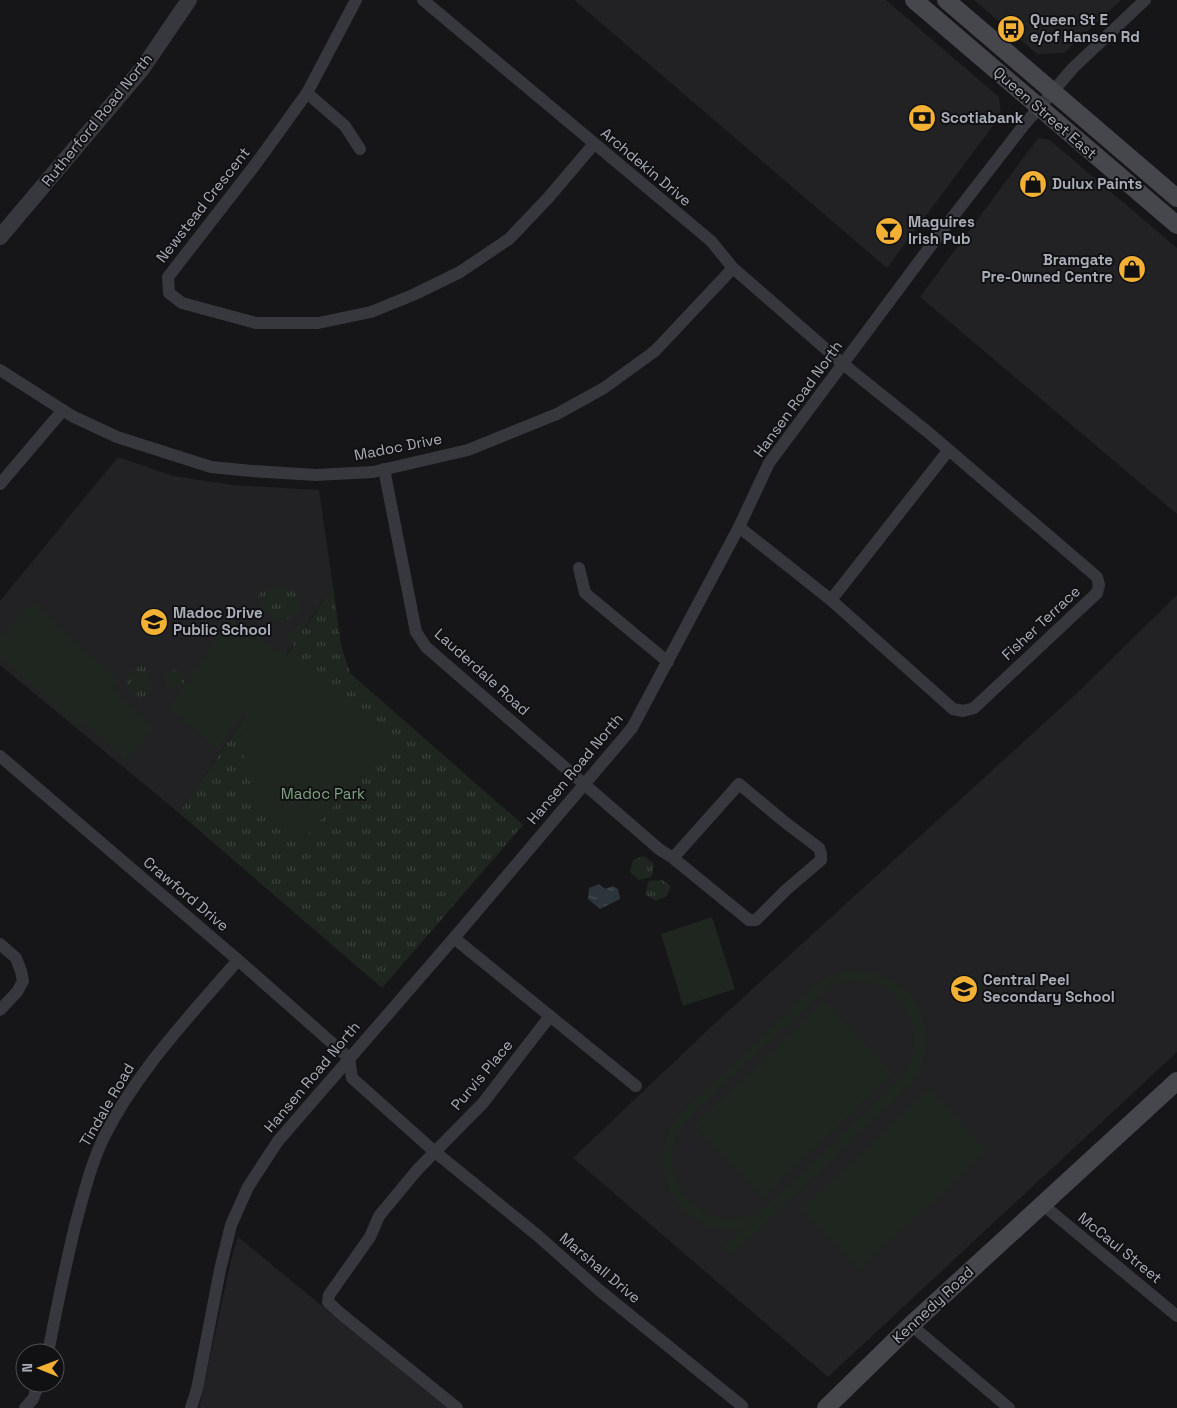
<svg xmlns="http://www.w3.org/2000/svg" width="1177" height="1408" viewBox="0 0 1177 1408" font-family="'Space Grotesk',sans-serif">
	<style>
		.built { fill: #222225 }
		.grass { fill: url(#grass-tufts) }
		.pitch { fill: #1e261f; fill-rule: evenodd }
		.water { fill: url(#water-ripples) }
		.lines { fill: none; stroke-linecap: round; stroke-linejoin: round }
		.minor { stroke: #37383d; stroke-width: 12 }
		.tertiary { stroke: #37383d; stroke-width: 16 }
		.secondary { stroke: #45474d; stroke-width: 18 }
		.labels { text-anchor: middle; stroke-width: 4; stroke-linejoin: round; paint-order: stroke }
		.poi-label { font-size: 15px; font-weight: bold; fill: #a8adb8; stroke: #111113; text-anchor: start }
		.street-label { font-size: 15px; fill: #a8adb8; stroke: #111113 }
		.park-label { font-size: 15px; fill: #7fa381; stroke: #111113 }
	</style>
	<defs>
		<pattern id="grass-tufts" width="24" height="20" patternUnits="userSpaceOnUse" patternTransform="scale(1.25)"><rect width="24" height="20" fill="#1e261f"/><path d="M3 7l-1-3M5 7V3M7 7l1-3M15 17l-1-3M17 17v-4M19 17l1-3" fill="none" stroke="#3c433d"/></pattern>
		<pattern id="water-ripples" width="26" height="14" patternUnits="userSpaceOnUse" patternTransform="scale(1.25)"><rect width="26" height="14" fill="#2c353c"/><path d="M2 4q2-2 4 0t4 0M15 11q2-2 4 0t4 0" fill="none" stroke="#485056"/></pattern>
	</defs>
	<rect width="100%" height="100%" fill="#161618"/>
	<g class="built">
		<path d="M574 0H886L999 97 1001 115 887 268Z"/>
		<path d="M974 0H1121L1064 53 1037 54Z"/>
		<path d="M1038 138 1046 139 1051 141 1177 248V514L920 297Z"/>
		<path d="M118 457 173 476 233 485 319 490 333 586 179 813 0 665V601Z"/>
		<path d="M1177 595V1052L828 1377 573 1158 713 1025 1077 693Z"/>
		<path d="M238 1237 447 1408H199L227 1278 233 1252Z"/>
	</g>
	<g class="grass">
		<path d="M282 584 298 595 301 610 281 623 264 611 257 598 261 592Z"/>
		<path d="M333 586 341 645 350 673 523 825 382 988 179 813 294 645 286 635 301 624 306 627Z"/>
		<path d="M138 664 145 667 153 688 145 697 137 698 127 690C124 678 131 673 138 664Z"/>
		<path d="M179 668 185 682 167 689 162 675Z"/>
		<path d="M644 856 654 864 652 877 639 880 630 872 633 860Z"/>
		<path d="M662 880 671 886 666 897 655 901 645 894 649 881Z"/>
	</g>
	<g class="pitch">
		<path d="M32 602 119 681 113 688 155 728 125 761 83 721 77 727 0 656V637Z"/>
		<path d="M231 617 277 651 279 649 388 739 389 746 307 835C298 832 286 829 278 824 259 810 245 775 243 752 241 738 243 724 245 709L217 749 169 708Z"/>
		<path d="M712 917 735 989 683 1006 661 934Z"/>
		<path d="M847 971C854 972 863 971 870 972 883 975 895 981 905 989 926 1007 933 1043 921 1068 918 1074 914 1079 911 1085L731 1256 722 1247 741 1230C731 1230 720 1231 710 1227 663 1210 649 1156 677 1116L818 983 827 977ZM850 981C861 982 872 982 881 987 906 998 920 1030 912 1056 909 1067 903 1075 896 1083L768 1204C760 1209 751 1215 741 1217 696 1228 658 1175 678 1135 680 1129 685 1124 688 1119L820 995 834 985Z"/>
		<path d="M824 1001 893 1073 763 1198 694 1125Z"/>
		<path d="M929 1089 987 1151 859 1270 801 1209Z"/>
	</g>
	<path class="water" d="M599 884 605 889 613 886 618 889 620 899 600 909 588 899 589 888Z"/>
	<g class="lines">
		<g class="minor">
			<path d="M356 0 307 93 255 165 168 277 169 293 182 303 256 323H318L371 312 413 295 460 272 509 239 548 198 594 144"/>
			<path d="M423 0 711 241 733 268 843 364 929 433 1097 577 1099 585 1097 593 974 708 963 711 953 709 831 600 739 527"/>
			<path d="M307 93 345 126 360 149"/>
			<path d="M0 370 72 416 117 437 211 467 252 471 316 475 373 472 468 450 557 414 604 388 655 351 733 268"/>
			<path d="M384 469 416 632 426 647 659 849 673 858 749 920H756L786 890 821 860V854L819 848 786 823 739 784 673 858"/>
			<path d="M0 484 63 410"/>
			<path d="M579 568 585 593 668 662"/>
			<path d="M831 600 948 451"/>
			<path d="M0 756 238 960 349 1058"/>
			<path d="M454 938 636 1086"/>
			<path d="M0 944 16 958 21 971 23 981 17 992 0 1010"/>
			<path d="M349 1058 352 1078 435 1152 537 1235 599 1290 742 1406 741 1408"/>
			<path d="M1042 1204 1177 1316"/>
			<path d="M911 1325 1009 1408"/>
			<path d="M48 1353C56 1311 65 1268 75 1226 83 1197 90 1167 103 1139 136 1072 189 1017 238 960"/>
			<path d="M25 1408 33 1399 39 1383"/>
			<path d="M191 1408 197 1389 220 1270 231 1225 248 1187 278 1141 454 938 632 728 739 527 769 463 941 232 1024 125 1073 68 1145 0"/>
			<path d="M457 1408 340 1313 328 1302 329 1295 370 1237 379 1216 418 1169 483 1103 550 1016"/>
		</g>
		<path class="tertiary" d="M0 237 142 69 189 0"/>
		<g class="secondary">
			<path d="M914 0 1177 225"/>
			<path d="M946 0 1177 198"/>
			<path d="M826 1408 911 1325 1177 1081"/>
		</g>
	</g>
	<defs>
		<g id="bus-disc" transform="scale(1.4375)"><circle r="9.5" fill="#f2b134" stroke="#111113"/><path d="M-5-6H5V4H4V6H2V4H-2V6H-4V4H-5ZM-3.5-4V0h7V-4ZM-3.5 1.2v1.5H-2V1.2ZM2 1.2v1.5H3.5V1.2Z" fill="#111"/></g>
		<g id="bank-disc" transform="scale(1.4375)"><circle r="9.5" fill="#f2b134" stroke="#111113"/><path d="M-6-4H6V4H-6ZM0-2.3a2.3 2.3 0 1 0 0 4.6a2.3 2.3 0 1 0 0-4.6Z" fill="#111"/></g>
		<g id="shop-disc" transform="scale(1.4375)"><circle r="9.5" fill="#f2b134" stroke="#111113"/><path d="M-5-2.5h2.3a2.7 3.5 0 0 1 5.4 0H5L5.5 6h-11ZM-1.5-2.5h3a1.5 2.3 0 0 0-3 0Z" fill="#111"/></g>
		<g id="bar-disc" transform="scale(1.4375)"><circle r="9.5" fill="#f2b134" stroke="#111113"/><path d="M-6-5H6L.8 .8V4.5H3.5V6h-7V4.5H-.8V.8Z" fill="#111"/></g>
		<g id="school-disc" transform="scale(1.4375)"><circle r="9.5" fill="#f2b134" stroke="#111113"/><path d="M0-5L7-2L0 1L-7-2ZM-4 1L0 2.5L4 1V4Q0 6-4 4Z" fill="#111"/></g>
	</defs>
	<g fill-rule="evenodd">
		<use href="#bus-disc" x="1011" y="29"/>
		<use href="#bank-disc" x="922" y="118"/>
		<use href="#shop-disc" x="1033" y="184"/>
		<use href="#bar-disc" x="889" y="231"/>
		<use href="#shop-disc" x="1132" y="269"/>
		<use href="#school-disc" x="154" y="622"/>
		<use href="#school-disc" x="964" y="989"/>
	</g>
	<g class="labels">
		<g class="poi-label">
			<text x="1030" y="25">Queen St E<tspan x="1030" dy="17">e/of Hansen Rd</tspan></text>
			<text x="941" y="123">Scotiabank</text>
			<text x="1052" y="189">Dulux Paints</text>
			<text x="908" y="227">Maguires<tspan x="908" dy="17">Irish Pub</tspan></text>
			<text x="1113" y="265" text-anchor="end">Bramgate<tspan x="1113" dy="17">Pre-Owned Centre</tspan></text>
			<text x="173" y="618">Madoc Drive<tspan x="173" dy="17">Public School</tspan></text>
			<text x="983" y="985">Central Peel<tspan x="983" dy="17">Secondary School</tspan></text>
		</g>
		<g class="street-label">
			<text transform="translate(1045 113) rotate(41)" y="5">Queen Street East</text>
			<text transform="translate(97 120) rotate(-51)" y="5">Rutherford Road North</text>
			<text transform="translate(646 167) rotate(40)" y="5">Archdekin Drive</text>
			<text transform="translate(203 205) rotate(-52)" y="5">Newstead Crescent</text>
			<text transform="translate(798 399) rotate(-54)" y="5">Hansen Road North</text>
			<text transform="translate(398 447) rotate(-11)" y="5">Madoc Drive</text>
			<text transform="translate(1041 623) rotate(-43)" y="5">Fisher Terrace</text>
			<text transform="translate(482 672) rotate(42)" y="5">Lauderdale Road</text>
			<text transform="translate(575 769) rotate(-50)" y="5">Hansen Road North</text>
			<text transform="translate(186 894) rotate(40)" y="5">Crawford Drive</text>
			<text transform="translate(482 1075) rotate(-50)" y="5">Purvis Place</text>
			<text transform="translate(312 1077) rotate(-50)" y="5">Hansen Road North</text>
			<text transform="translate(107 1105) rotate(-60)" y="5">Tindale Road</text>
			<text transform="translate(1120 1248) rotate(39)" y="5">McCaul Street</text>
			<text transform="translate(600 1268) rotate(40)" y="5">Marshall Drive</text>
			<text transform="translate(933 1305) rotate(-43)" y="5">Kennedy Road</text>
		</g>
		<g class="park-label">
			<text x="323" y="799">Madoc Park</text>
		</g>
	</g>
	<g transform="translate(40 1368) rotate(271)"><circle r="24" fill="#111113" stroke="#4d4f55"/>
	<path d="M0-4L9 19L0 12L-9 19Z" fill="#f2b134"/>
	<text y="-8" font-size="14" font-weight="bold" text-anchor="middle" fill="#a8adb8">N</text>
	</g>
</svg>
